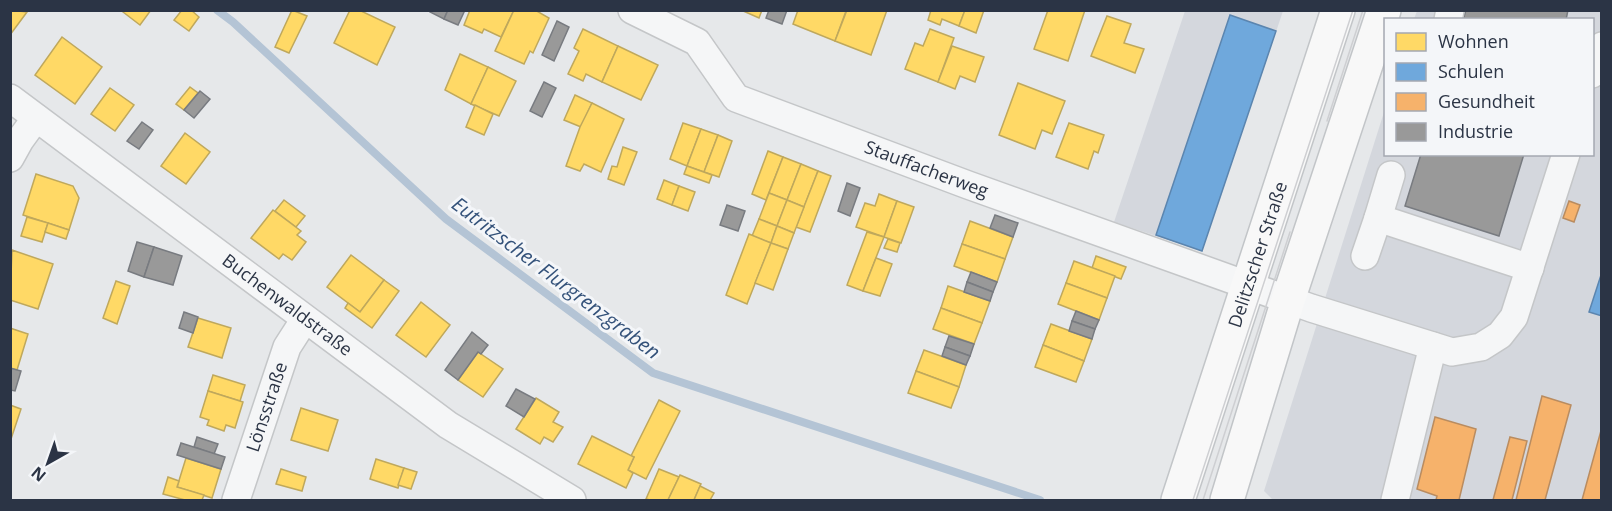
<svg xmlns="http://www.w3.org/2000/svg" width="1612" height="511" viewBox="0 0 1612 511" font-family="'Open Sans',sans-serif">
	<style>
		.built { fill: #d4d7dd }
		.homes { fill: #ffd966; stroke: #bfa85c; stroke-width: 1.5 }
		.schools { fill: #6fa8dc; stroke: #5b85af; stroke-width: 1.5 }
		.health { fill: #f6b26b; stroke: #b98c60; stroke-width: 1.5 }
		.industry { fill: #999; stroke: #787b80; stroke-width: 1.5 }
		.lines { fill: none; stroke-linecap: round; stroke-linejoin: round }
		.stream { stroke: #b4c4d5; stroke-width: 8 }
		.minor-casing { stroke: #c4c6c8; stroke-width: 30 }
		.major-casing { stroke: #c2c5c8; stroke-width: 36 }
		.minor { stroke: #f5f6f7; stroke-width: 27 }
		.major { stroke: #f8f8f8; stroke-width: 33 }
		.tram { stroke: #cecfd2; stroke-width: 1.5 }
		.labels { text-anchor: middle; stroke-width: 6; stroke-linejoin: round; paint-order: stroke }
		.street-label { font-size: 18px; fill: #2b3445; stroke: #f4f6f9 }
		.water-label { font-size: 20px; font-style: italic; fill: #34527a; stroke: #f4f6f9 }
	</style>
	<rect width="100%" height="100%" fill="#e6e8ea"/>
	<g class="built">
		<path d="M1185 11H1283L1202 251 1114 222Z"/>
		<path d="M1417 11H1601V500H1273L1264 491 1385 109 1386 154H1592V20L1414 19Z"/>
	</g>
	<g class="homes">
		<path d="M10 10 27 12 10 35Z"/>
		<path d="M125 10H151L140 25 123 12Z"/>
		<path d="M182 10H191L199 17 189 31 174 20Z"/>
		<path d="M292 10 307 16 289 53 275 47Z"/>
		<path d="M350 10H359L395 27 377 65 334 43Z"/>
		<path d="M470 10H514L501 37 484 29 482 33 464 25Z"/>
		<path d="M514 10H535L549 18 533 53 530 51 524 64 495 51Z"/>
		<path d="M741 10H762L759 18Z"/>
		<path d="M798 10H846V11L835 41 793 24Z"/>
		<path d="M887 10 871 55 835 41 847 10Z"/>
		<path d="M931 10H965L959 26 942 19 940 25 928 20Z"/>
		<path d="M965 10H984L976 33 959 26Z"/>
		<path d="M1048 10H1085L1068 61 1034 49Z"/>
		<path d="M1107 16 1131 24 1124 43 1144 49 1135 73 1091 56Z"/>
		<path d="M583 29 618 46 602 82 586 74 583 81 568 74 579 51 574 48Z"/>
		<path d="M930 29 954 38 938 82 905 69 915 43 923 46Z"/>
		<path d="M62 37 102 67 75 104 35 75Z"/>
		<path d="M618 46 658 65 641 100 602 82Z"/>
		<path d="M952 46 984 57 975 82 960 76 955 89 938 82Z"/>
		<path d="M460 54 488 67 471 104 445 90Z"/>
		<path d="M488 67 516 81 499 116 471 104Z"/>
		<path d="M1018 83 1065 101 1052 134 1042 130 1035 149 999 135Z"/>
		<path d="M190 87 198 93 184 110 176 104Z"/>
		<path d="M110 88 134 105 115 131 91 114Z"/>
		<path d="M575 95 592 103 581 127 564 120Z"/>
		<path d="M592 103 624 119 601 172 584 164 580 171 566 166 580 127Z"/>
		<path d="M475 105 493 114 484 135 466 127Z"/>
		<path d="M683 123 701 129 687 166 670 159Z"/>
		<path d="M1069 123 1104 135 1098 153 1094 151 1088 169 1056 157Z"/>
		<path d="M701 129 718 135 704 172 687 166Z"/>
		<path d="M185 133 210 152 186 184 161 166Z"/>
		<path d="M718 135 732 141 719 177 704 172Z"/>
		<path d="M623 147 637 152 624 185 608 179 612 166 617 167Z"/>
		<path d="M768 151 783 157 766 200 752 194Z"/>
		<path d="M783 157 801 164 787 200 769 193Z"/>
		<path d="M801 164 818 171 804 207 787 200Z"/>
		<path d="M687 166 712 175 709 183 684 174Z"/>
		<path d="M818 171 831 176 810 232 796 227Z"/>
		<path d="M36 174 73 186 79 198 69 230 23 215Z"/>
		<path d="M664 180 679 186 672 205 657 199Z"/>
		<path d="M679 186 695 192 688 211 672 205Z"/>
		<path d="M769 193 787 200 777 226 759 219Z"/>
		<path d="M879 194 897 201 884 237 856 227 865 203 875 206Z"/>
		<path d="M284 200 305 216 296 227 275 211Z"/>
		<path d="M787 200 804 207 794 233 777 226Z"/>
		<path d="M897 201 914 207 901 243 884 237Z"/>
		<path d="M273 210 301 231 297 235 306 242 292 260 283 254 279 259 251 238Z"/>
		<path d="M27 217 48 223 42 242 21 236Z"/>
		<path d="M759 219 777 226 771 243 752 236Z"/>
		<path d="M970 221 1013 237 1005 259 962 244Z"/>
		<path d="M48 223 69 230 66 239 45 232Z"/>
		<path d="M777 226 794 233 788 249 771 243Z"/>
		<path d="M867 232 884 237 863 291 847 285Z"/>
		<path d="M749 234 771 243 747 304 726 295Z"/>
		<path d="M888 239 900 243 897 252 884 248Z"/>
		<path d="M771 243 788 249 773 290 755 283Z"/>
		<path d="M962 244 1005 259 997 282 954 266Z"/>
		<path d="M12 250 53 264 38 309 10 300Z"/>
		<path d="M351 255 384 280 360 312 327 287Z"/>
		<path d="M1096 256 1126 267 1121 279 1092 268Z"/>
		<path d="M876 258 892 264 880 296 863 291Z"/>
		<path d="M1074 261 1115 276 1107 298 1066 283Z"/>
		<path d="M384 280 399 291 372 328 345 308 348 303 360 312Z"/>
		<path d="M116 281 130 286 117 324 103 318Z"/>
		<path d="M1066 283 1107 298 1099 320 1058 304Z"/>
		<path d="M948 286 990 301 982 323 941 308Z"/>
		<path d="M421 302 450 325 426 357 396 335Z"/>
		<path d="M941 308 982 323 974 344 933 329Z"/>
		<path d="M198 318 231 328 222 358 188 347Z"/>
		<path d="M1051 324 1092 339 1084 361 1043 345Z"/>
		<path d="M10 328 28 334 17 370 10 368Z"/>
		<path d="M1043 345 1084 361 1076 382 1035 367Z"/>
		<path d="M924 350 966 365 959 387 916 371Z"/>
		<path d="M478 352 503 369 483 397 458 380Z"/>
		<path d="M916 371 959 387 951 408 908 393Z"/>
		<path d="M213 375 245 385 240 401 208 391Z"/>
		<path d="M208 391 243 402 235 428 226 425 224 431 207 425 209 420 200 417Z"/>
		<path d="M536 398 559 412 553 422 563 427 553 442 544 437 540 444 516 429Z"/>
		<path d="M659 400 680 411 646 479 628 470 634 457 631 456Z"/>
		<path d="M10 405 21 409 10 442Z"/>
		<path d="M301 408 338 420 328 451 291 440Z"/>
		<path d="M592 436 634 457 628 470 633 473 626 488 578 464Z"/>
		<path d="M186 458 221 469 212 498 177 487Z"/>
		<path d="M376 459 404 468 398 488 370 479Z"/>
		<path d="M404 468 417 472 411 489 398 485Z"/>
		<path d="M281 469 306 477 302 491 276 484Z"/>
		<path d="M659 469 679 477 668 500H650L646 499Z"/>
		<path d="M680 475 701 484 694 500H668Z"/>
		<path d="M168 477 179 481 177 487 204 495 202 500H185L163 494Z"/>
		<path d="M700 486 714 493 710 500H694Z"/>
	</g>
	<g class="schools">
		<path d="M1230 15 1276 31 1202 251 1156 235Z"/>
		<path d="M1602 272V316L1589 312Z"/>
	</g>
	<g class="health">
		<path d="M1569 201 1580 205 1574 222 1563 218Z"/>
		<path d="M1542 396 1571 405 1545 500H1516Z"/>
		<path d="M1435 417 1476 429 1459 500H1436L1437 496 1417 489Z"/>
		<path d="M1602 427V500H1582Z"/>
		<path d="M1510 437 1527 441 1512 500H1493Z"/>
	</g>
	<g class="industry">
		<path d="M431 10H448L444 19 430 12Z"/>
		<path d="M448 10H465L458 25 444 19Z"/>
		<path d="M769 10H787L782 24 766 18Z"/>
		<path d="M1466 10H1568L1566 20H1463Z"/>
		<path d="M557 21 569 27 554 61 542 55Z"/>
		<path d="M544 82 556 88 542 117 530 111Z"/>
		<path d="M200 91 210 99 194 118 184 110Z"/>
		<path d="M142 122 153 130 139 149 127 141Z"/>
		<path d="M1421 154H1524L1499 236 1405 206Z"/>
		<path d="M847 183 860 188 850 216 838 211Z"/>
		<path d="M727 205 745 211 738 231 720 225Z"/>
		<path d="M995 215 1018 223 1013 237 990 228Z"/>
		<path d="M137 242 154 247 144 277 128 271Z"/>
		<path d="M154 247 182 256 173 285 144 277Z"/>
		<path d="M971 272 997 282 993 292 967 282Z"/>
		<path d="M967 282 993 292 990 301 964 292Z"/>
		<path d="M1076 311 1099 320 1095 329 1072 321Z"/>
		<path d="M184 312 198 317 193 333 179 328Z"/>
		<path d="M1072 321 1095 329 1092 339 1069 331Z"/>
		<path d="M472 332 488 345 481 354 478 352 458 380 445 370Z"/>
		<path d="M949 336 974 344 970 356 945 347Z"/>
		<path d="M945 347 970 356 966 365 942 356Z"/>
		<path d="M10 368 21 371 15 391 10 390Z"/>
		<path d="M516 389 535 399 524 417 506 406Z"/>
		<path d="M197 437 218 444 214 454 194 447Z"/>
		<path d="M181 443 225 457 221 469 177 455Z"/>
	</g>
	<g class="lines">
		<path class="stream" d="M217 10 233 22 446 219 653 373 1040 500"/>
		<g class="minor-casing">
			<g id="minor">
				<path id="s1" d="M632 10 697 42 736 98 968 185 1311 308 1452 352 1481 347 1500 335 1514 317 1566 154"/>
				<path d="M1448 20 1450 10"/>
				<path d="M1592 74 1602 46"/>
				<path id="s2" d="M10 98 448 425 572 500"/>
				<path d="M10 158 20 140 36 118"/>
				<path d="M1391 175 1378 218 1530 268"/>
				<path d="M1365 256 1378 218"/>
				<path id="s3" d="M236 500 287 347 305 319"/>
				<path d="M1395 500 1433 346"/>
			</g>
		</g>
		<g class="major-casing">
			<g id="major">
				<path id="s4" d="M1178 500 1338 10"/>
				<path d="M1227 500 1288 300 1384 10"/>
			</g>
		</g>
		<use href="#minor" class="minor"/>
		<use href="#major" class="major"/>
		<g class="tram">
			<path d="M1327 121 1363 10"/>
			<path d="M1193 500 1353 10"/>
			<path d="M1203 500 1290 232"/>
		</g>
	</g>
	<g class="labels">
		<g class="street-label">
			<text dy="6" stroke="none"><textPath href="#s1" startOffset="344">Stauffacherweg</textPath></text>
			<text dy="6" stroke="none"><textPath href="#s4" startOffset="258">Delitzscher Straße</textPath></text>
			<text dy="6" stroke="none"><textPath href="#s2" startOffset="346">Buchenwaldstraße</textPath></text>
			<text dy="6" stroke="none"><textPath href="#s3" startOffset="98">Lönsstraße</textPath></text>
		</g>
		<g class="water-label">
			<text transform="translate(556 278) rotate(37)" y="7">Eutritzscher Flurgrenzgraben</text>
		</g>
	</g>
	<rect width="1612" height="511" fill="none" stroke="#2b3445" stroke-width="24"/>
	<rect x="1384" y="18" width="210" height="138" fill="#f4f6f9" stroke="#a4a8b1" stroke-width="1.5"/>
	<rect x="1396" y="33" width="30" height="18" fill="#ffd966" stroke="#a4a8b1" stroke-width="1.5"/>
	<text x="1438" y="48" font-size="18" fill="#2b3445">Wohnen</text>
	<rect x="1396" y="63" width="30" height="18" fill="#6fa8dc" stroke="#a4a8b1" stroke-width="1.5"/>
	<text x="1438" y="78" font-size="18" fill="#2b3445">Schulen</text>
	<rect x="1396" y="93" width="30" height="18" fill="#f6b26b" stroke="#a4a8b1" stroke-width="1.5"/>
	<text x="1438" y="108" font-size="18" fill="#2b3445">Gesundheit</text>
	<rect x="1396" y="123" width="30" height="18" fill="#999999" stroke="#a4a8b1" stroke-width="1.5"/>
	<text x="1438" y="138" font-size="18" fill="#2b3445">Industrie</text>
	<g transform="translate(48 463) rotate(220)" stroke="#f4f6f9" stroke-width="4.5" paint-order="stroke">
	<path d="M0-4.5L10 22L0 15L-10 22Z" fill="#2b3445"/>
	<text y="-9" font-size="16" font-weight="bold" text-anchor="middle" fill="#2b3445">N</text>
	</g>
</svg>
